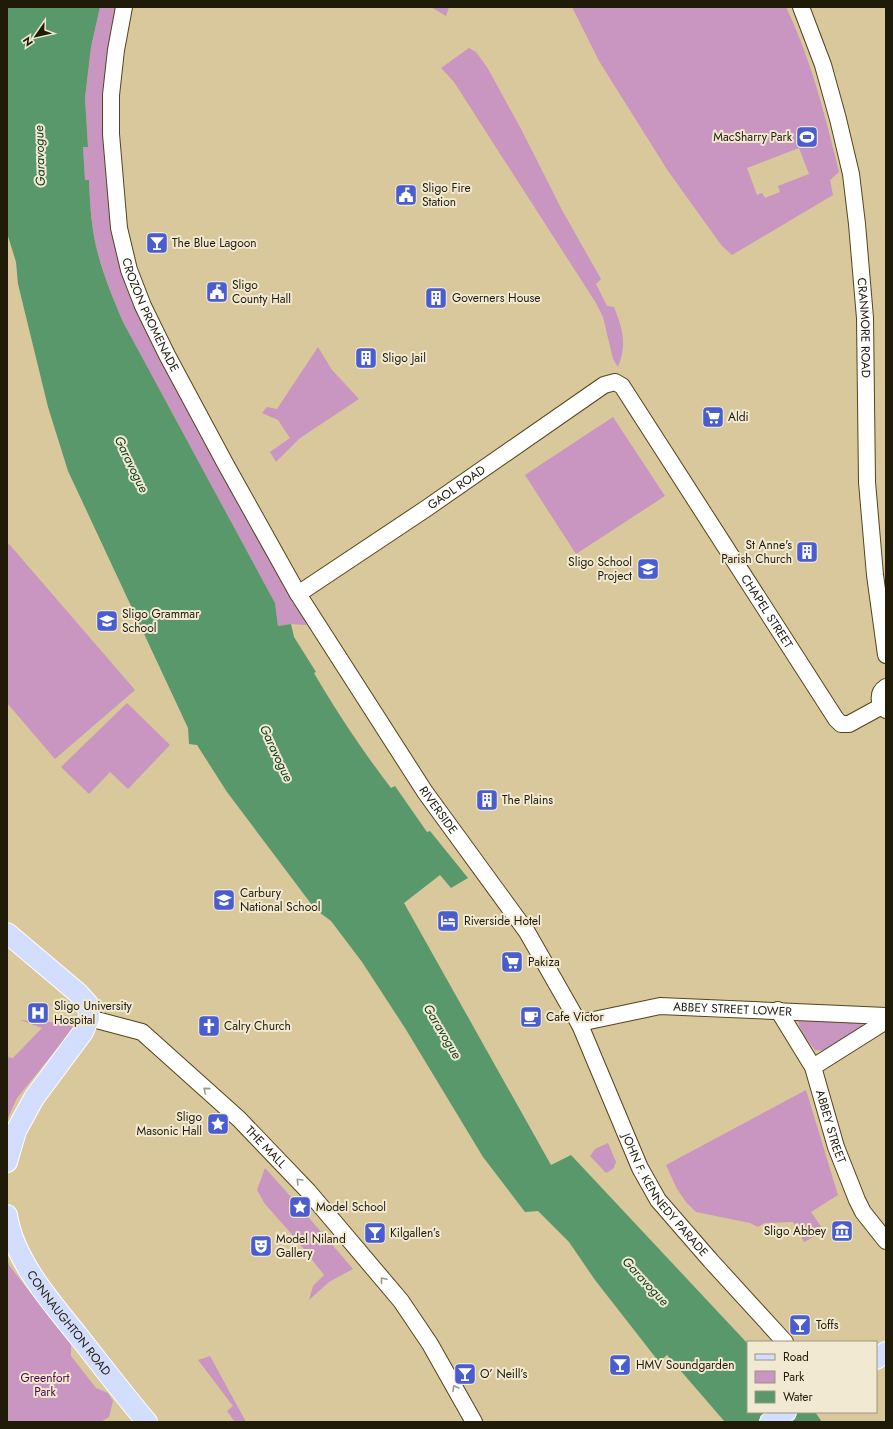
<svg xmlns="http://www.w3.org/2000/svg" width="893" height="1429" viewBox="0 0 893 1429" font-family="Jost,sans-serif">
	<style>
		.green { fill: #c995c1; fill-rule: evenodd }
		.water { fill: #59986a }
		.lines { fill: none; stroke-linecap: round; stroke-linejoin: round }
		.minor-casing { stroke: #53451b; stroke-width: 18 }
		.major-casing { stroke: #fff; stroke-width: 22 }
		.minor { stroke: #fff; stroke-width: 16 }
		.major { stroke: #d3ddfe; stroke-width: 20 }
		.oneway { stroke: #9b9890 }
		.labels { text-anchor: middle; stroke-width: 4; stroke-linejoin: round; paint-order: stroke }
		.poi-label { font-size: 12px; fill: #201a09; stroke: #f1e9d2; text-anchor: start }
		.street-label { font-size: 12px; fill: #201a09; stroke: #f1e9d2 }
		.park-label { font-size: 12px; fill: #4c0548; stroke: #f1e9d2 }
		.water-label { font-size: 13px; font-style: italic; fill: #104122; stroke: #f1e9d2 }
	</style>
	<rect width="100%" height="100%" fill="#d8c89b"/>
	<g class="green">
		<path d="M100 7H117L111 27 107 54 103 95 111 232 122 270 200 434 268 557 308 624 305 625 291 624 278 626 275 603 123 322C113 298 103 275 97 250 91 227 90 203 89 180H85L83 147 88 146 85 98 91 47Z"/>
		<path d="M431 7H449L446 16Z"/>
		<path d="M572 7H786C811 59 825 115 839 172L830 180 833 195 732 255 722 246 668 171 631 112 599 61ZM799 148 809 174 778 186 780 192 765 198 762 193 757 195 747 168Z"/>
		<path d="M469 48 476 52 487 67 521 129 562 210 601 279 596 284 607 306 614 307C623 330 627 344 618 367L613 359 603 317 596 303 454 82 441 68Z"/>
		<path d="M318 347 332 370 359 399 300 438 276 462 270 452 290 438 278 420 262 413 267 407 277 409Z"/>
		<path d="M613 417 665 496 576 554 525 475Z"/>
		<path d="M9 544 135 690 55 759 7 703V546Z"/>
		<path d="M127 703 170 745 128 789 110 772 89 794 61 767Z"/>
		<path d="M798 1019 862 1022 863 1025 859 1030 824 1051 815 1050C808 1041 799 1031 798 1019Z"/>
		<path d="M20 1020 77 1024 17 1098 7 1120V1057L13 1058 42 1028Z"/>
		<path d="M806 1090 838 1195 811 1212 824 1231 804 1242 793 1222 765 1223 758 1227 750 1223 696 1212 686 1202 677 1189 666 1165Z"/>
		<path d="M608 1143 616 1162 613 1169 606 1173 590 1156 595 1149Z"/>
		<path d="M265 1168 291 1197 353 1269 329 1282 309 1300 313 1286 324 1275 296 1239 265 1204 257 1190Z"/>
		<path d="M7 1259 9 1265 71 1345V1356L96 1388 108 1393 113 1401 109 1417 101 1422H7Z"/>
		<path d="M210 1356 246 1422H235L227 1411 233 1406 198 1360Z"/>
	</g>
	<path class="water" d="M7 7H100L91 47 85 98 88 147H83L85 180H89C90 203 91 227 97 250 103 275 113 298 123 322L275 603 278 626 291 624 294 637 316 672 314 673C338 714 362 750 391 788L395 786 427 832 430 831 468 878 451 888 440 875 404 903 551 1165 571 1155 748 1344V1412H815L822 1422H725L667 1355 659 1362 595 1280 569 1242 538 1211 525 1212 483 1157 405 1028 362 962 331 921 315 909 227 792 197 745 189 744 188 728 68 471 48 407 18 284 16 262 7 233Z"/>
	<g class="lines">
		<g class="minor-casing">
			<g id="minor">
				<path id="s1" d="M124 7 116 50 111 95V134L119 228 129 270 143 306 167 355 226 465 298 594 425 792 527 932 580 1025 640 1168 658 1200 711 1261 785 1342"/>
				<path id="s2" d="M801 7 823 65 838 119 851 174 857 224 865 318 867 482 875 575 886 655"/>
				<path id="s3" d="M298 594 427 508 604 385 615 382 622 386 836 719 841 724H849L882 706"/>
				<path d="M886 687C877 693 878 703 886 710"/>
				<path id="s4" d="M778 1010 813 1067 836 1147 857 1200 863 1212 886 1241"/>
				<path id="s5" d="M89 1018 142 1032 239 1119 308 1191 401 1301 430 1344 474 1422"/>
				<path id="s6" d="M580 1025 589 1021 660 1006 886 1016"/>
				<path d="M813 1067 886 1021"/>
			</g>
		</g>
		<g class="major-casing">
			<g id="major">
				<path d="M7 933 78 993 88 1004 89 1018 83 1032 34 1098 16 1131 7 1162"/>
				<path id="s7" d="M7 1215C14 1261 52 1303 80 1338 102 1366 124 1395 147 1422"/>
				<path d="M876 1359 886 1352"/>
				<path d="M770 1422 786 1412"/>
			</g>
		</g>
		<use href="#minor" class="minor"/>
		<use href="#major" class="major"/>
	</g>
	<defs><path id="oneway-chevron" d="M-2-3.5L2.5 0L-2 3.5" fill="none" stroke-width="1.6" stroke-linecap="round" stroke-linejoin="round"/></defs>
	<g class="oneway">
		<use href="#oneway-chevron" transform="translate(206 1090) rotate(-139)"/>
		<use href="#oneway-chevron" transform="translate(299 1181) rotate(-134)"/>
		<use href="#oneway-chevron" transform="translate(383 1280) rotate(-130)"/>
		<use href="#oneway-chevron" transform="translate(455 1388) rotate(-119)"/>
	</g>
	<defs>
		<g id="stadium-square" transform="scale(1.15)"><rect x="-9" y="-9" width="18" height="18" rx="4" fill="#495dd1" stroke="#f1e9d2"/><path d="M0-5a6.5 5 0 1 0 0 10a6.5 5 0 1 0 0-10ZM-3.5-1.8h7v3.6h-7Z" fill="#fff"/></g>
		<g id="civic-square" transform="scale(1.15)"><rect x="-9" y="-9" width="18" height="18" rx="4" fill="#495dd1" stroke="#f1e9d2"/><path d="M-.6-6.5H3V-4.5H.6V-3L4-1V1h2V6H-6V1h2V-1L-.6-3ZM-1.2 2.5V6h2.4V2.5Z" fill="#fff"/></g>
		<g id="bar-square" transform="scale(1.15)"><rect x="-9" y="-9" width="18" height="18" rx="4" fill="#495dd1" stroke="#f1e9d2"/><path d="M-6-5H6L.8 .8V4.5H3.5V6h-7V4.5H-.8V.8Z" fill="#fff"/></g>
		<g id="building-square" transform="scale(1.15)"><rect x="-9" y="-9" width="18" height="18" rx="4" fill="#495dd1" stroke="#f1e9d2"/><path d="M-4-6H4V6H1V3H-1V6H-4ZM-2.5-4.3h1.7v1.8h-1.7ZM.8-4.3h1.7v1.8H.8ZM-2.5-1h1.7V.8h-1.7ZM.8-1h1.7V.8H.8Z" fill="#fff"/></g>
		<g id="supermarket-square" transform="scale(1.15)"><rect x="-9" y="-9" width="18" height="18" rx="4" fill="#495dd1" stroke="#f1e9d2"/><path d="M-6-5.5h2.5l.6 2H6L4.5 2H-2.5L-4.4-4H-6ZM-1.5 3.2a1.3 1.3 0 1 0 .1 0ZM3 3.2a1.3 1.3 0 1 0 .1 0Z" fill="#fff"/></g>
		<g id="school-square" transform="scale(1.15)"><rect x="-9" y="-9" width="18" height="18" rx="4" fill="#495dd1" stroke="#f1e9d2"/><path d="M0-5L7-2L0 1L-7-2ZM-4 1L0 2.5L4 1V4Q0 6-4 4Z" fill="#fff"/></g>
		<g id="hotel-square" transform="scale(1.15)"><rect x="-9" y="-9" width="18" height="18" rx="4" fill="#495dd1" stroke="#f1e9d2"/><path d="M-6-4.5h1.5V1H6V5H4.5V3h-9V5H-6ZM-4 0a1.8 1.8 0 1 1 3.6 0ZM.5 0V-2.5h3Q6-2.5 6 0Z" fill="#fff"/></g>
		<g id="hospital-square" transform="scale(1.15)"><rect x="-9" y="-9" width="18" height="18" rx="4" fill="#495dd1" stroke="#f1e9d2"/><path d="M-5-5h3v3.5h4V-5h3V5h-3V1.5h-4V5h-3Z" fill="#fff"/></g>
		<g id="cafe-square" transform="scale(1.15)"><rect x="-9" y="-9" width="18" height="18" rx="4" fill="#495dd1" stroke="#f1e9d2"/><path d="M-5.5-4.5H6V0H3Q3 3.5 0 3.5H-2.5Q-5.5 3.5-5.5 0ZM3-3.2v2h1.7v-2ZM-6 4.5H4V6H-6Z" fill="#fff"/></g>
		<g id="church-square" transform="scale(1.15)"><rect x="-9" y="-9" width="18" height="18" rx="4" fill="#495dd1" stroke="#f1e9d2"/><path d="M-1.2-6h2.4v3.5h3.3v2.4h-3.3V6h-2.4V-.1h-3.3v-2.4h3.3Z" fill="#fff"/></g>
		<g id="sight-square" transform="scale(1.15)"><rect x="-9" y="-9" width="18" height="18" rx="4" fill="#495dd1" stroke="#f1e9d2"/><path d="M0-6L1.8-2.2L6-1.7L2.9 1.2L3.7 5.4L0 3.3L-3.7 5.4L-2.9 1.2L-6-1.7L-1.8-2.2Z" fill="#fff"/></g>
		<g id="museum-square" transform="scale(1.15)"><rect x="-9" y="-9" width="18" height="18" rx="4" fill="#495dd1" stroke="#f1e9d2"/><path d="M0-6L6-3V-2H-6V-3ZM-5-1h2V3h-2ZM-1-1h2V3h-2ZM3-1h2V3H3ZM-6 4H6V6H-6Z" fill="#fff"/></g>
		<g id="theatre-square" transform="scale(1.15)"><rect x="-9" y="-9" width="18" height="18" rx="4" fill="#495dd1" stroke="#f1e9d2"/><path d="M-5-5.5Q0-4 5-5.5V0Q5 5 0 6Q-5 5-5 0ZM-3.3-2.5H-1v1.5H-3.3ZM1-2.5H3.3v1.5H1ZM-2.8 1Q0 5.5 2.8 1Z" fill="#fff"/></g>
	</defs>
	<g fill-rule="evenodd">
		<use href="#stadium-square" x="807" y="137"/>
		<use href="#civic-square" x="406" y="195"/>
		<use href="#bar-square" x="157" y="243"/>
		<use href="#civic-square" x="217" y="292"/>
		<use href="#building-square" x="436" y="298"/>
		<use href="#building-square" x="366" y="358"/>
		<use href="#supermarket-square" x="713" y="417"/>
		<use href="#building-square" x="807" y="552"/>
		<use href="#school-square" x="648" y="569"/>
		<use href="#school-square" x="107" y="621"/>
		<use href="#building-square" x="487" y="800"/>
		<use href="#school-square" x="224" y="900"/>
		<use href="#hotel-square" x="448" y="921"/>
		<use href="#supermarket-square" x="512" y="962"/>
		<use href="#hospital-square" x="38" y="1013"/>
		<use href="#cafe-square" x="531" y="1017"/>
		<use href="#church-square" x="209" y="1026"/>
		<use href="#sight-square" x="218" y="1124"/>
		<use href="#sight-square" x="300" y="1207"/>
		<use href="#museum-square" x="842" y="1231"/>
		<use href="#bar-square" x="375" y="1233"/>
		<use href="#theatre-square" x="261" y="1246"/>
		<use href="#bar-square" x="800" y="1325"/>
		<use href="#bar-square" x="620" y="1365"/>
		<use href="#bar-square" x="465" y="1374"/>
	</g>
	<g class="labels">
		<g class="poi-label">
			<text x="792" y="141" text-anchor="end">MacSharry Park</text>
			<text x="422" y="192">Sligo Fire<tspan x="422" dy="14">Station</tspan></text>
			<text x="172" y="247">The Blue Lagoon</text>
			<text x="232" y="289">Sligo<tspan x="232" dy="14">County Hall</tspan></text>
			<text x="452" y="302">Governers House</text>
			<text x="382" y="362">Sligo Jail</text>
			<text x="728" y="421">Aldi</text>
			<text x="792" y="549" text-anchor="end">St Anne's<tspan x="792" dy="14">Parish Church</tspan></text>
			<text x="632" y="566" text-anchor="end">Sligo School<tspan x="632" dy="14">Project</tspan></text>
			<text x="122" y="618">Sligo Grammar<tspan x="122" dy="14">School</tspan></text>
			<text x="502" y="804">The Plains</text>
			<text x="240" y="897">Carbury<tspan x="240" dy="14">National School</tspan></text>
			<text x="464" y="925">Riverside Hotel</text>
			<text x="528" y="966">Pakiza</text>
			<text x="54" y="1010">Sligo University<tspan x="54" dy="14">Hospital</tspan></text>
			<text x="546" y="1021">Cafe Victor</text>
			<text x="224" y="1030">Calry Church</text>
			<text x="202" y="1121" text-anchor="end">Sligo<tspan x="202" dy="14">Masonic Hall</tspan></text>
			<text x="316" y="1211">Model School</text>
			<text x="826" y="1235" text-anchor="end">Sligo Abbey</text>
			<text x="390" y="1237">Kilgallen’s</text>
			<text x="276" y="1243">Model Niland<tspan x="276" dy="14">Gallery</tspan></text>
			<text x="816" y="1329">Toffs</text>
			<text x="636" y="1369">HMV Soundgarden</text>
			<text x="480" y="1378">O’ Neill’s</text>
		</g>
		<g class="street-label">
			<text dy="4" stroke="none"><textPath href="#s1" startOffset="315">CROZON PROMENADE</textPath></text>
			<text dy="4" stroke="none"><textPath href="#s2" startOffset="329">CRANMORE ROAD</textPath></text>
			<text dy="4" stroke="none"><textPath href="#s3" startOffset="191">GAOL ROAD</textPath></text>
			<text dy="4" stroke="none"><textPath href="#s3" startOffset="658">CHAPEL STREET</textPath></text>
			<text dy="4" stroke="none"><textPath href="#s1" startOffset="889">RIVERSIDE</textPath></text>
			<text dy="4" stroke="none"><textPath href="#s6" startOffset="155">ABBEY STREET LOWER</textPath></text>
			<text dy="4" stroke="none"><textPath href="#s4" startOffset="129">ABBEY STREET</textPath></text>
			<text dy="4" stroke="none"><textPath href="#s5" startOffset="224">THE MALL</textPath></text>
			<text dy="4" stroke="none"><textPath href="#s1" startOffset="1338">JOHN F. KENNEDY PARADE</textPath></text>
			<text dy="4" stroke="none"><textPath href="#s7" startOffset="126">CONNAUGHTON ROAD</textPath></text>
		</g>
		<g class="park-label">
			<text x="45" y="1382">Greenfort<tspan x="45" dy="14">Park</tspan></text>
		</g>
		<g class="water-label">
			<text transform="translate(39 156) rotate(-92)" y="5">Garavogue</text>
			<text transform="translate(132 464) rotate(64)" y="5">Garavogue</text>
			<text transform="translate(277 753) rotate(65)" y="5">Garavogue</text>
			<text transform="translate(443 1031) rotate(59)" y="5">Garavogue</text>
			<text transform="translate(646 1281) rotate(47)" y="5">Garavogue</text>
		</g>
	</g>
	<rect width="893" height="1429" fill="none" stroke="#201a09" stroke-width="16"/>
	<rect x="747" y="1341" width="130" height="72" fill="#f1e9d2" stroke="#9d9682"/>
	<rect x="755" y="1354" width="20" height="6" fill="#d3ddfe" stroke="#9d9682"/>
	<text x="783" y="1361" font-size="12" fill="#201a09">Road</text>
	<rect x="755" y="1371" width="20" height="12" fill="#c995c1" stroke="#9d9682"/>
	<text x="783" y="1381" font-size="12" fill="#201a09">Park</text>
	<rect x="755" y="1391" width="20" height="12" fill="#59986a" stroke="#9d9682"/>
	<text x="783" y="1401" font-size="12" fill="#201a09">Water</text>
	<g transform="translate(36 36) rotate(236)" stroke="#f1e9d2" stroke-width="3" paint-order="stroke">
	<path d="M0-3L7 15L0 10L-7 15Z" fill="#201a09"/>
	<text y="-6" font-size="11" font-weight="bold" text-anchor="middle" fill="#201a09">N</text>
	</g>
</svg>
